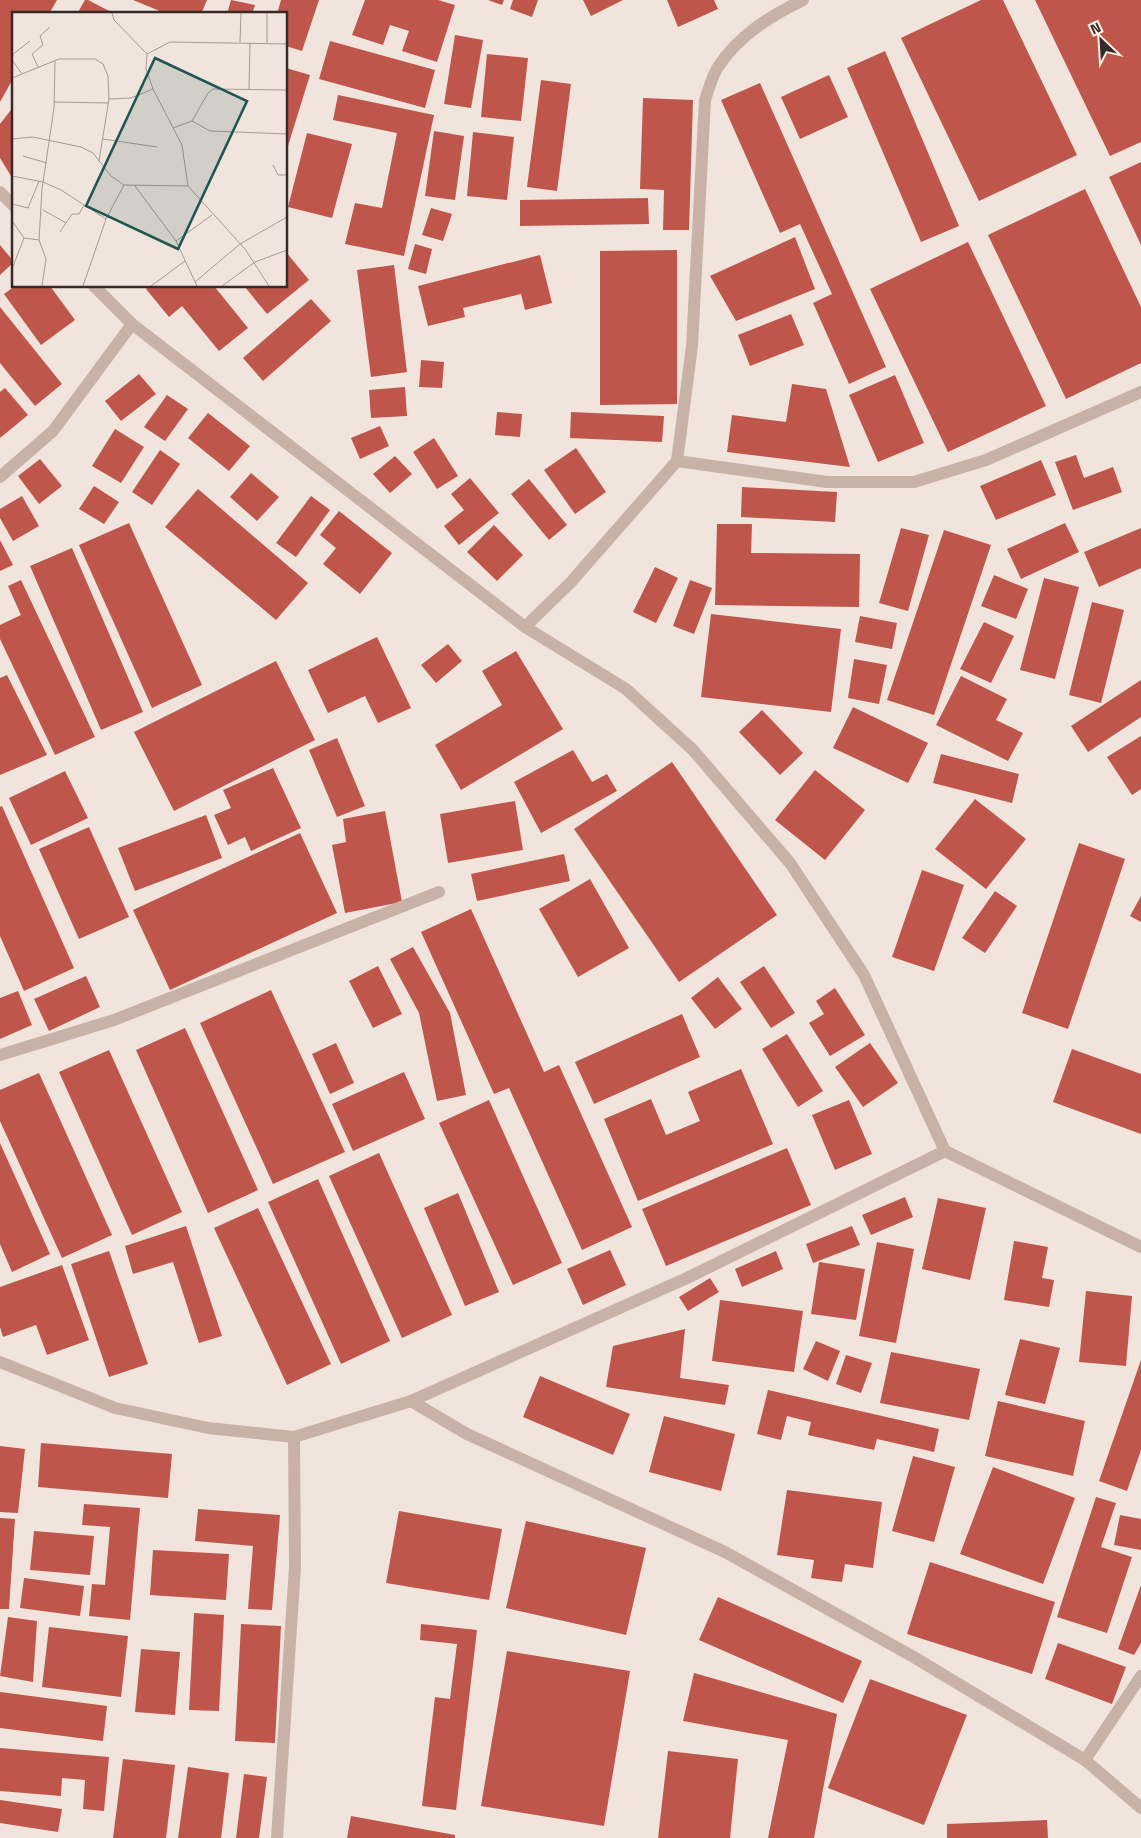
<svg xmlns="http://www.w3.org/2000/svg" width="1141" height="1838" viewBox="0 0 1141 1838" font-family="'Titillium Web',sans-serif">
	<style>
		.building { fill: #bf564b }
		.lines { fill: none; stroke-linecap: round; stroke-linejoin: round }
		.minor { stroke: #c8b2a8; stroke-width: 12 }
		.inset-road { fill: none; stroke: #a59a94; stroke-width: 1 }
		.view { fill: #205450; fill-opacity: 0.15; stroke: #205450; stroke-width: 2.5 }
		.inset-edge { fill: none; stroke: #352a28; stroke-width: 2.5 }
	</style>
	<rect width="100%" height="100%" fill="#f0e4dc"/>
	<g class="building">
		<path d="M0 0H57L49 14H14V77L0 102Z"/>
		<path d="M85 0H88L115 14H77Z"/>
		<path d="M133 0H207L201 14H167Z"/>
		<path d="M231 0 255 5 252 14H227Z"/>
		<path d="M281 0H319L302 51 286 46V14H277Z"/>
		<path d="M365 0H438L455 5 437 62 402 51 409 31 390 25 383 45 352 35Z"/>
		<path d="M488 0H504L502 5Z"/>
		<path d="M513 0H538L532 17 510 9Z"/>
		<path d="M583 0H623L591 16Z"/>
		<path d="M667 0H714L718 9 678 27Z"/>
		<path d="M981 0H1003L1077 155 979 201 901 38Z"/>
		<path d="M1035 0H1141V142L1110 156Z"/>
		<path d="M455 35 483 40 471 108 444 104Z"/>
		<path d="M330 41 435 70 425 108 319 79Z"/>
		<path d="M885 51 959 226 921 242 847 68Z"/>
		<path d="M487 54 528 58 521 121 481 117Z"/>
		<path d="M286 68 310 75 287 149H286Z"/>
		<path d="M829 75 848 117 800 139 781 97Z"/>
		<path d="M541 80 571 84 557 191 527 187Z"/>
		<path d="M760 83 886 367 849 384 813 303 832 294 800 224 780 233 721 100Z"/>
		<path d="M338 95 434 115 404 256 345 244 355 203 382 208 397 133 333 120Z"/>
		<path d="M643 98 693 100 689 230H663L664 190 640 189Z"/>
		<path d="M14 106V170L11 176 0 158V124Z"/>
		<path d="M434 131 464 136 455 200 425 196Z"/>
		<path d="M473 132 514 137 507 200 467 196Z"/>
		<path d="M307 133 352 144 332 218 288 207Z"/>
		<path d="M1141 162V245L1109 177Z"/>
		<path d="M1085 189 1141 307V363L1066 399 988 235Z"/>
		<path d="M648 198 649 224 520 226V200Z"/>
		<path d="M431 208 452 214 443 241 422 235Z"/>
		<path d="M795 237 815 289 736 321 710 276Z"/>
		<path d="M968 242 1046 406 948 452 870 289Z"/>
		<path d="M415 244 432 249 426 274 408 269Z"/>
		<path d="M0 245 14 262 0 275Z"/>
		<path d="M677 250V404L600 405V251Z"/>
		<path d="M286 252 309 280 267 314 244 286H286Z"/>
		<path d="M540 255 552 303 525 310 521 294 463 308 465 317 428 326 418 286Z"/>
		<path d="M394 265 407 372 371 377 357 270Z"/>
		<path d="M15 286H50L75 320 41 345 4 294Z"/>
		<path d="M149 286H214L248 328 219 351 182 306 169 317 146 289Z"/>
		<path d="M311 299 331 321 263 381 243 358Z"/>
		<path d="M0 307 62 384 35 406 0 363Z"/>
		<path d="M791 314 804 345 750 366 738 335Z"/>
		<path d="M421 360 444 362 442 388 419 387Z"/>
		<path d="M139 374 156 394 121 421 105 401Z"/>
		<path d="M895 375 924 443 878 462 849 395Z"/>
		<path d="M792 384 826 389 850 467 727 452 732 415 786 422Z"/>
		<path d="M405 387 407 416 371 418 369 390Z"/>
		<path d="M5 388 28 415 0 438V392Z"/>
		<path d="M167 395 188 409 165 441 144 427Z"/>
		<path d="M497 412 522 414 520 437 495 435Z"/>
		<path d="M571 412 664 416 662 442 570 438Z"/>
		<path d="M208 413 250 446 229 471 188 438Z"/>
		<path d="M380 426 389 446 360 459 351 438Z"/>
		<path d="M115 429 144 447 121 483 92 466Z"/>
		<path d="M434 438 458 476 437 489 413 452Z"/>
		<path d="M576 448 606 492 575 514 544 470Z"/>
		<path d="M160 450 180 464 152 505 132 492Z"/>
		<path d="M1076 455 1084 478 1113 467 1122 492 1073 510 1055 462Z"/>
		<path d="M395 456 412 474 390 493 373 474Z"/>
		<path d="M40 459 62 486 39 504 18 476Z"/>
		<path d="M1041 460 1056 495 996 520 980 486Z"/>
		<path d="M251 473 279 497 257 521 230 497Z"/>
		<path d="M470 478 499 513 459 545 444 526 464 510 451 494Z"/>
		<path d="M529 479 567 525 549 540 511 494Z"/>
		<path d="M94 486 119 502 104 524 79 509Z"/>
		<path d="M742 487 837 492 835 522 741 517Z"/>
		<path d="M198 489 308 583 276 620 165 527Z"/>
		<path d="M22 496 39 526 13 541 0 518V509Z"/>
		<path d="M311 496 330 510 296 557 276 543Z"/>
		<path d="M339 511 392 553 360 594 323 564 336 548 320 535Z"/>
		<path d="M129 523 202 685 152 708 79 545Z"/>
		<path d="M1065 523 1079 552 1021 579 1007 549Z"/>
		<path d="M717 524H752L751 553 860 554 859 607 715 605Z"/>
		<path d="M494 525 523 555 497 581 467 552Z"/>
		<path d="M901 528 929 535 908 611 879 603Z"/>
		<path d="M1141 528V568L1099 587 1084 552Z"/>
		<path d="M944 530 991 545 934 715 887 700Z"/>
		<path d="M0 540 13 565 0 571Z"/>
		<path d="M72 548 143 712 101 730 30 566Z"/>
		<path d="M655 567 678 578 656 623 633 612Z"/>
		<path d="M994 575 1028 589 1016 619 981 606Z"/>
		<path d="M1044 578 1079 587 1055 679 1020 670Z"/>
		<path d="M21 580 95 737 55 755 0 639V625L21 615 8 586Z"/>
		<path d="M690 580 712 588 694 634 673 626Z"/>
		<path d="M1092 602 1124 610 1101 703 1069 695Z"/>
		<path d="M711 614 841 629 831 712 701 697Z"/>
		<path d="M860 616 897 623 892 649 855 642Z"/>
		<path d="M984 622 1014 636 991 683 960 669Z"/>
		<path d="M377 637 411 708 378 723 365 696 328 713 308 670Z"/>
		<path d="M448 644 462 661 436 683 421 665Z"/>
		<path d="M516 651 563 729 461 790 435 745 502 705 482 671Z"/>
		<path d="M854 659 887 665 879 704 848 698Z"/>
		<path d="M276 661 315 740 174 811 134 732Z"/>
		<path d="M7 675 47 755 0 775V678Z"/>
		<path d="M961 676 1007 699 996 720 1023 733 1008 761 936 725Z"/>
		<path d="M1141 680V717L1088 752 1071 726Z"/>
		<path d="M853 707 928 743 908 783 833 748Z"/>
		<path d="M762 710 803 753 780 775 739 732Z"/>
		<path d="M1141 736V789L1132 795 1107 757Z"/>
		<path d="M337 738 365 806 337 817 309 750Z"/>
		<path d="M573 750 592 782 607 774 617 791 541 833 514 782Z"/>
		<path d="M941 754 1019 774 1012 803 933 783Z"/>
		<path d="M672 762 777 915 679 982 574 829Z"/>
		<path d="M273 768 301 828 251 851 245 837 228 845 214 815 231 808 223 790Z"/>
		<path d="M815 770 865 810 825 860 775 820Z"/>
		<path d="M65 771 88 818 31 845 9 798Z"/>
		<path d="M975 799 1026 839 986 889 935 849Z"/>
		<path d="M515 801 523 850 448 863 440 814Z"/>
		<path d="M2 806 74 968 24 991 0 936V807Z"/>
		<path d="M385 811 402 902 345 913 332 845 346 842 343 819Z"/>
		<path d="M206 815 222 858 135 891 118 848Z"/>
		<path d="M89 827 129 917 79 939 39 849Z"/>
		<path d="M300 833 337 913 170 990 133 910Z"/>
		<path d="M1079 843 1125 859 1068 1029 1022 1013Z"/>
		<path d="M564 854 570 881 477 901 471 874Z"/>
		<path d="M922 870 964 885 934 971 892 957Z"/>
		<path d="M590 879 629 948 578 977 539 909Z"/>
		<path d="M995 891 1017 906 985 953 962 938Z"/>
		<path d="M1141 896V922L1130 916Z"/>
		<path d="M471 909 544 1072 559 1065 632 1227 582 1250 509 1088 494 1094 421 932Z"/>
		<path d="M413 947 450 1013 466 1095 437 1101 419 1013 390 959Z"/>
		<path d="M378 966 402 1014 373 1028 349 981Z"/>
		<path d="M764 966 795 1013 771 1028 740 982Z"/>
		<path d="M86 976 100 1007 49 1031 34 999Z"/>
		<path d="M718 977 742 1009 715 1029 691 998Z"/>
		<path d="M835 988 865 1035 830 1056 809 1023 824 1014 816 1001Z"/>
		<path d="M271 990 345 1152 273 1184 200 1023Z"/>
		<path d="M18 991 32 1025 0 1039V998Z"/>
		<path d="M682 1014 700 1057 594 1104 575 1062Z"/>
		<path d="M185 1028 258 1190 208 1213 136 1050Z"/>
		<path d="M787 1034 823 1091 798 1107 762 1049Z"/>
		<path d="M336 1043 354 1083 330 1094 312 1054Z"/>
		<path d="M870 1043 898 1083 863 1107 835 1067Z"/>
		<path d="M1072 1049 1141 1074V1134L1053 1102Z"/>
		<path d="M109 1050 182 1212 132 1235 59 1072Z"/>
		<path d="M741 1069 773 1144 638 1201 604 1119 651 1099 666 1135 700 1121 688 1092Z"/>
		<path d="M404 1072 425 1119 353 1151 332 1104Z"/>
		<path d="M39 1073 112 1235 62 1258 0 1121V1090Z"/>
		<path d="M489 1100 562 1263 513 1285 439 1123Z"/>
		<path d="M849 1100 872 1154 835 1170 812 1115Z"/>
		<path d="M0 1143 50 1254 12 1272 0 1244Z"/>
		<path d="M787 1148 811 1205 666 1266 642 1209Z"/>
		<path d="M379 1153 452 1315 402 1338 329 1176Z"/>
		<path d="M318 1179 390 1341 341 1364 268 1202Z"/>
		<path d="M458 1193 499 1292 465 1306 424 1208Z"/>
		<path d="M905 1197 913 1217 871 1235 862 1215Z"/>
		<path d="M938 1198 986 1208 970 1280 922 1269Z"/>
		<path d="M258 1208 331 1364 287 1385 214 1228Z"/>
		<path d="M186 1226 222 1336 199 1343 173 1262 133 1274 125 1246Z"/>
		<path d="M852 1226 860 1245 813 1263 806 1244Z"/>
		<path d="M1014 1241 1048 1247 1042 1278 1054 1280 1049 1307 1004 1300Z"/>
		<path d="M877 1242 914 1249 896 1343 859 1336Z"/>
		<path d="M610 1250 626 1285 583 1305 567 1269Z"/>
		<path d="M109 1251 148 1364 109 1377 71 1264Z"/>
		<path d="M776 1251 783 1269 742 1287 735 1269Z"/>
		<path d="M819 1262 865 1269 856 1320 811 1314Z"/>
		<path d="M62 1265 89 1340 47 1355 36 1325 3 1337 0 1327V1287Z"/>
		<path d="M710 1278 719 1292 688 1311 679 1297Z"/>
		<path d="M1086 1291 1132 1296 1126 1366 1079 1362Z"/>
		<path d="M720 1300 803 1311 794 1372 712 1361Z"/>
		<path d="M685 1329 680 1378 729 1385 725 1405 606 1387 613 1346Z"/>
		<path d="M1020 1339 1060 1348 1045 1404 1005 1395Z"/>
		<path d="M816 1341 840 1351 828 1381 803 1369Z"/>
		<path d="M891 1352 980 1369 969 1420 880 1403Z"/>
		<path d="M846 1355 872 1363 861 1393 836 1384Z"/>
		<path d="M1141 1360V1450L1127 1491 1099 1481Z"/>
		<path d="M540 1376 630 1414 613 1455 523 1417Z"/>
		<path d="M768 1390 939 1429 934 1452 877 1439 874 1450 808 1435 811 1422 787 1416 781 1440 757 1434Z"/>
		<path d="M998 1401 1085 1421 1073 1476 985 1456Z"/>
		<path d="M664 1416 735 1434 721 1491 649 1472Z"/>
		<path d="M41 1443 172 1454 168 1498 38 1487Z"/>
		<path d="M0 1446 25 1449 18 1513 0 1512Z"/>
		<path d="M913 1456 955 1467 934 1542 892 1531Z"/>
		<path d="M993 1467 1075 1498 1043 1584 960 1554Z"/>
		<path d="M787 1490 882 1502 873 1568 845 1564 842 1582 811 1578 814 1560 777 1555Z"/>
		<path d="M1096 1497 1116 1503 1101 1547 1132 1557 1107 1633 1057 1617Z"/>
		<path d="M84 1504 140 1508 130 1620 89 1616 92 1584 105 1585 110 1527 82 1525Z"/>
		<path d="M198 1509 280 1515 272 1610 248 1609 253 1546 195 1541Z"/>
		<path d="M399 1511 502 1529 489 1600 386 1583Z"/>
		<path d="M1120 1515 1141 1519V1550L1114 1545Z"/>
		<path d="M0 1518 15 1519 9 1609H0Z"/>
		<path d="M526 1521 646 1548 626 1635 506 1608Z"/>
		<path d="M34 1531 94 1536 90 1575 30 1570Z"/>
		<path d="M153 1550 229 1554 226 1600 150 1595Z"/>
		<path d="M930 1562 1055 1602 1032 1674 907 1634Z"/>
		<path d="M24 1578 84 1586 80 1616 20 1608Z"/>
		<path d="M1141 1585V1643L1134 1655 1118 1649Z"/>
		<path d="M718 1597 862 1661 843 1703 699 1640Z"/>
		<path d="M194 1613 224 1615 219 1711 189 1710Z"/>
		<path d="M8 1617 37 1621 33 1682 0 1676Z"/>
		<path d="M241 1624 281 1626 275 1743 235 1741Z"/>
		<path d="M421 1624 477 1630 456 1810 422 1806 435 1697 450 1699 457 1644 420 1640Z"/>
		<path d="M49 1627 128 1636 121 1697 42 1687Z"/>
		<path d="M1058 1643 1126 1667 1112 1704 1045 1679Z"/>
		<path d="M141 1649 180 1652 175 1715 135 1712Z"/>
		<path d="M507 1651 630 1671 604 1826 481 1806Z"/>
		<path d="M694 1673 837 1714 814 1838H768L788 1740 683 1721Z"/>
		<path d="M870 1679 967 1715 924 1825 828 1788Z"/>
		<path d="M0 1692 107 1706 103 1741 0 1728Z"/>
		<path d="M0 1748 109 1757 104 1811 83 1809 85 1780 62 1778 61 1796 0 1791Z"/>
		<path d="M668 1751 738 1759 730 1838H658Z"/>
		<path d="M123 1759 175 1765 166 1838H113Z"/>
		<path d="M188 1767 229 1773 221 1838H178Z"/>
		<path d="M244 1774 267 1777 259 1838H236Z"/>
		<path d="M0 1800 62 1809 58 1832 0 1823Z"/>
		<path d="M351 1816 455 1835V1838H347Z"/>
		<path d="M1047 1820 1048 1838H947V1824Z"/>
	</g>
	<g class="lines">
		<g class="minor">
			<path d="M0 192 14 206"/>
			<path d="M94 286 132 324 525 627 626 689 693 750 790 863 864 975 945 1151"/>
			<path d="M677 461 827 482H914L986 460 1141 392"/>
			<path d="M0 477 53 431 132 324"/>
			<path d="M525 627 571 582 677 461 692 346 705 100C709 89 712 76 718 67 738 36 770 16 803 0"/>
			<path d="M0 1055 114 1020 439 892"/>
			<path d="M0 1362 115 1408 208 1428 294 1437 411 1401 687 1278 945 1151 1141 1247"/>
			<path d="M411 1401 467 1434 725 1552 912 1656 1085 1760"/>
			<path d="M1141 1676 1085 1760 1141 1808"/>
			<path d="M277 1838 295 1567 294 1437"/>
		</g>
	</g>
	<g transform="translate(12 12)">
		<rect width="275" height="275" fill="#f0e4dc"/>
		<path class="inset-road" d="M100 1 102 8 135 42M255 1V31M228 30 229 1M0 43 18 29M0 48 10 62M26 55 20 42 31 33 28 24 38 15M0 66 47 47H83L91 52 96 64 97 87 87 149M237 77 238 31M97 87 119 86 141 77M42 90 96 91M180 109 198 119 275 122M161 116 180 109 196 81 201 77 275 78M0 127 21 125 69 135 81 141 99 164 112 173 176 174 233 237 257 274M91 127 145 135M11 144 35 151M261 153 266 163H275M0 164 31 170 49 178 94 207M123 174 164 229M176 174 170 133 141 77 134 57 135 42 158 30 275 32M0 192 16 196 27 169M31 198 54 211M0 209 12 226M48 220 60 202H67L72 193M0 257 12 226 27 228M183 270 228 232 275 205M30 274 34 247 27 228 30 177 42 96 43 49M71 274 94 207 112 173M139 274 173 249M185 274 164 229 200 203M210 274 243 250 275 238"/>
		<path class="view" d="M143 46 235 89 166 237 74 194Z"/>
		<rect width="275" height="275" class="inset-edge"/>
	</g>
	<g transform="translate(1101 40) rotate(335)" stroke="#f8eee8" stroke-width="4" paint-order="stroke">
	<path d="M0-4L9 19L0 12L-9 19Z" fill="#352a28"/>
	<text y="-8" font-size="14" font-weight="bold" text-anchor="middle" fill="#352a28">N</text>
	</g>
</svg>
